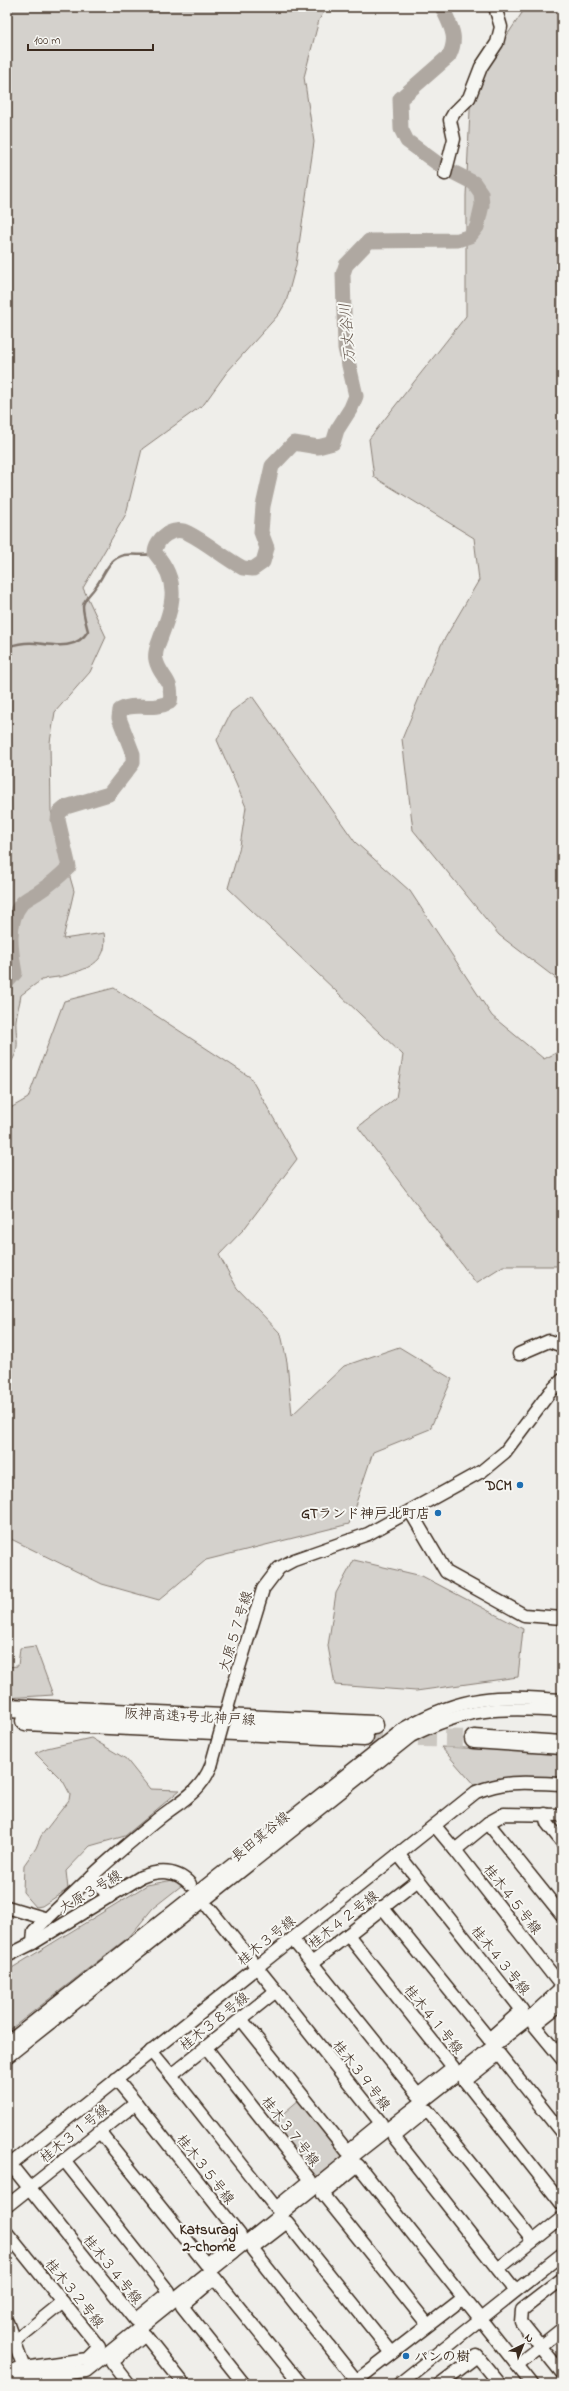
<svg xmlns="http://www.w3.org/2000/svg" width="569" height="2391" viewBox="0 0 569 2391" font-family="'Indie Flower','Klee One',sans-serif">
	<style>
		.green { fill: #d4d1cc; stroke: #887e75 }
		.lines { fill: none; stroke-linecap: round; stroke-linejoin: round }
		.stream { stroke: #81766d; stroke-width: 2.5 }
		.river { stroke: #afa8a1; stroke-width: 15 }
		.highway-tunnel { stroke: #cbc7c1; stroke-width: 18; stroke-dasharray: 18 9; stroke-linecap: butt }
		.minor-casing { stroke: #3b2a1e; stroke-width: 15 }
		.highway-casing { stroke: #3b2a1e; stroke-width: 21 }
		.minor { stroke: #f6f6f2; stroke-width: 12 }
		.highway { stroke: #f6f6f2; stroke-width: 18 }
		.minor-bridge-casing { stroke: #3b2a1e; stroke-width: 15; stroke-linecap: butt }
		.minor-bridge { stroke: #f6f6f2; stroke-width: 12 }
		.poi-dot { fill: #1f6fb2; stroke: #f6f6f2; stroke-width: 1.5 }
		.labels { text-anchor: middle; stroke-width: 4; stroke-linejoin: round; paint-order: stroke }
		.poi-label { font-size: 14px; font-weight: bold; fill: #3b2a1e; stroke: #f6f6f2; text-anchor: end }
		.street-label { font-size: 14px; fill: #3b2a1e; stroke: #f6f6f2 }
		.water-label { font-size: 15px; font-style: italic; fill: #64564c; stroke: #f6f6f2 }
		.neighbourhood-label { font-size: 15px; font-weight: bold; fill: #3b2a1e; stroke: #f6f6f2 }
	</style>
	<rect width="100%" height="100%" fill="#efeeea"/>
	<filter id="ink" filterUnits="userSpaceOnUse"><feTurbulence type="fractalNoise" baseFrequency=".025" numOctaves="2"/><feDisplacementMap in="SourceGraphic" scale="8" xChannelSelector="R" yChannelSelector="G"/><feConvolveMatrix kernelMatrix="1 2 1 2 8 2 1 2 1" color-interpolation-filters="sRGB"/></filter>
	<g filter="url(#ink)">
		<g class="green">
			<path d="M7 7H327L319 20 304 77 314 142 296 265 286 302 279 314 227 372 204 404 142 449 126 514 83 588 106 637 90 672 55 712 50 742 51 811 74 891 63 939 104 933C109 960 91 968 67 975 59 978 49 977 42 980 35 984 28 990 21 995 20 1003 17 1011 16 1020 15 1040 23 1049 7 1067Z"/>
			<path d="M526 7H562V983L499 935 413 830 402 739 441 645 479 580 474 538 374 477 369 439 466 316V196L471 89Z"/>
			<path d="M252 696 355 842 410 891 492 1016 544 1059 562 1050V1266H503L476 1283 358 1127 396 1098 403 1055 228 888 240 846 246 807 217 740 231 712Z"/>
			<path d="M114 988 250 1077 297 1159 244 1229 219 1255 237 1288 281 1334 287 1362 292 1415 344 1366 399 1347 452 1379 430 1429 373 1452 349 1524 206 1560 159 1600 102 1584 7 1537V1110L28 1098 64 1001Z"/>
			<path d="M354 1560 422 1576 523 1629 518 1677 416 1691 335 1685 328 1646 336 1593Z"/>
			<path d="M35 1646 53 1695 7 1698V1667L18 1666 20 1648Z"/>
			<path d="M91 1738 126 1759 150 1789 180 1790 125 1836 90 1846 66 1871 68 1889 42 1906 36 1907 23 1892 24 1865 36 1848 41 1836 69 1800 70 1794 63 1781 35 1753 47 1748Z"/>
			<path d="M441 1747 562 1752V1780C529 1777 506 1773 475 1786Z"/>
			<path d="M173 1880 181 1886 153 1908 130 1936 7 2032V1971L147 1885Z"/>
			<path d="M300 2099 344 2155 317 2180 271 2124Z"/>
		</g>
		<g class="lines">
			<path class="stream" d="M7 647C16 644 25 642 35 643 53 645 76 651 88 631 86 623 83 614 83 606 84 598 92 593 96 586 105 574 108 559 124 555 135 553 145 557 155 553"/>
			<path class="river" d="M7 982 15 973C11 951 6 922 22 903 27 898 35 895 40 891 51 884 60 876 69 867L58 820 59 813 66 807 109 794 133 763V754L119 718 120 710C135 701 151 712 170 702 174 679 160 678 156 660 154 653 158 645 160 639 173 605 181 583 155 553 155 538 174 525 188 533 208 543 224 558 243 568L253 569 263 562 267 548 261 532 263 506 272 466 294 443 318 447 333 443 337 430 351 408 356 396 345 348 343 274 346 265 369 241 458 240 470 236 477 227 482 205 481 193 474 183 441 166 407 141 401 129 400 99 449 56C459 36 450 26 442 7"/>
			<path class="highway-tunnel" d="M364 1737 474 1739"/>
			<g class="minor-casing">
				<g id="minor">
					<path d="M445 174 454 139 450 120 454 113 469 98 481 67 497 43 501 27 495 7"/>
					<path d="M519 1354 549 1341 562 1346"/>
					<path d="M410 1511 446 1572 524 1615 562 1618"/>
					<path d="M234 1684 263 1589 279 1568 294 1560 368 1534 482 1471 505 1452 550 1392 562 1380"/>
					<path d="M545 1814 547 1823 562 1842"/>
					<path d="M488 1823 562 1915"/>
					<path d="M435 1826 455 1850 488 1823 504 1814 562 1815"/>
					<path d="M455 1850 559 1983 562 1981"/>
					<path d="M109 1897 92 1876C113 1856 135 1838 158 1819 179 1802 200 1793 211 1766"/>
					<path d="M7 1907 47 1919"/>
					<path d="M382 1907 489 2039 522 2010 398 1854"/>
					<path d="M292 1939 312 1963 418 1880"/>
					<path d="M33 1943 34 1931 92 1876"/>
					<path d="M7 1956 33 1943 141 1877C159 1870 176 1869 190 1884"/>
					<path d="M312 1963 418 2095 453 2067 348 1935"/>
					<path d="M562 2003 534 2025 562 2059"/>
					<path d="M241 2019 347 2151 381 2123 276 1991"/>
					<path d="M7 2043 405 1728C463 1695 497 1695 562 1700"/>
					<path d="M151 2051 171 2075 276 1991 209 1908"/>
					<path d="M7 2057 411 1736C467 1707 501 1707 562 1711"/>
					<path d="M171 2075 276 2208 310 2180 206 2048"/>
					<path d="M100 2132 206 2264 240 2235 136 2103"/>
					<path d="M562 2133 499 2054 465 2081 562 2204"/>
					<path d="M10 2164 135 2320 169 2292 64 2160"/>
					<path d="M7 2167 476 1792C508 1779 529 1783 562 1784"/>
					<path d="M7 2206 136 2103 116 2079"/>
					<path d="M7 2233 99 2347 87 2359 24 2368"/>
					<path d="M498 2269 562 2218"/>
					<path d="M562 2279 522 2310 521 2322 562 2373"/>
					<path d="M515 2291 394 2137 427 2110 533 2241"/>
					<path d="M7 2322 24 2368 16 2369"/>
					<path d="M428 2325 323 2194 358 2165 532 2384"/>
					<path d="M15 2341 63 2302"/>
					<path d="M517 2365 562 2329"/>
					<path d="M7 2373 14 2379 86 2371 352 2157 529 2018 562 1988"/>
					<path d="M356 2381 462 2299"/>
					<path d="M50 2384 66 2381 69 2384"/>
					<path d="M129 2384 112 2362 145 2335 184 2384"/>
					<path d="M244 2384 182 2306 215 2278 301 2384"/>
					<path d="M359 2384 252 2249 287 2222 392 2353"/>
					<path d="M399 2384 562 2254"/>
					<path d="M440 2384 477 2356 500 2384"/>
				</g>
			</g>
			<g class="highway-casing">
				<g id="highway">
					<path d="M7 1708 374 1725"/>
					<path d="M25 1721 364 1737"/>
					<path d="M474 1739 562 1745"/>
				</g>
			</g>
			<use href="#minor" class="minor"/>
			<use href="#highway" class="highway"/>
			<g class="minor-bridge-casing">
				<path id="minor-bridge" d="M211 1766 234 1684"/>
			</g>
			<use href="#minor-bridge" class="minor-bridge"/>
		</g>
	</g>
	<g class="poi-dot">
		<circle cx="520" cy="1485" r="4"/>
		<circle cx="438" cy="1513" r="4"/>
		<circle cx="406" cy="2356" r="4"/>
	</g>
	<g class="labels">
		<g class="poi-label">
			<text x="512" y="1490">DCM</text>
			<text x="430" y="1518">GTランド神戸北町店</text>
			<text x="414" y="2361" text-anchor="start">パンの樹</text>
		</g>
		<g class="street-label">
			<text transform="translate(235 1631) rotate(-73)" y="5">大原５７号線</text>
			<text transform="translate(190 1716) rotate(3)" y="5">阪神高速7号北神戸線</text>
			<text transform="translate(260 1836) rotate(-39)" y="5">長田箕谷線</text>
			<text transform="translate(90 1891) rotate(-31)" y="5">大原３号線</text>
			<text transform="translate(513 1899) rotate(52)" y="5">桂木４５号線</text>
			<text transform="translate(343 1919) rotate(-38)" y="5">桂木４２号線</text>
			<text transform="translate(266 1940) rotate(-39)" y="5">桂木３号線</text>
			<text transform="translate(501 1960) rotate(51)" y="5">桂木４３号線</text>
			<text transform="translate(434 2019) rotate(51)" y="5">桂木４１号線</text>
			<text transform="translate(214 2021) rotate(-39)" y="5">桂木３８号線</text>
			<text transform="translate(362 2075) rotate(52)" y="5">桂木３９号線</text>
			<text transform="translate(291 2131) rotate(52)" y="5">桂木３７号線</text>
			<text transform="translate(74 2133) rotate(-39)" y="5">桂木３１号線</text>
			<text transform="translate(206 2169) rotate(52)" y="5">桂木３５号線</text>
			<text transform="translate(113 2269) rotate(51)" y="5">桂木３４号線</text>
			<text transform="translate(75 2293) rotate(51)" y="5">桂木３２号線</text>
		</g>
		<g class="water-label">
			<text transform="translate(347 333) rotate(-95)" y="5">万丈谷川</text>
		</g>
		<g class="neighbourhood-label">
			<text x="209" y="2234">Katsuragi<tspan x="209" dy="17">2-chome</tspan></text>
		</g>
	</g>
	<rect width="569" height="2391" fill="none" stroke="#f6f6f2" stroke-width="24"/>
	<rect x="12" y="12" width="545" height="2367" fill="none" stroke="#3b2a1e" stroke-width="1.5" filter="url(#ink)"/>
	<g transform="translate(523 2345) rotate(43)" stroke="#f6f6f2" stroke-width="3" paint-order="stroke">
	<path d="M0-3L7 15L0 10L-7 15Z" fill="#3b2a1e"/>
	<text y="-6" font-size="11" font-weight="bold" text-anchor="middle" fill="#3b2a1e">N</text>
	</g>
	<path d="M28 44v6h125v-6" fill="none" stroke="#3b2a1e" stroke-width="2"/>
	<text x="34" y="44" font-size="12" fill="#3b2a1e" stroke="#f6f6f2" stroke-width="3" paint-order="stroke">100 m</text>
</svg>
